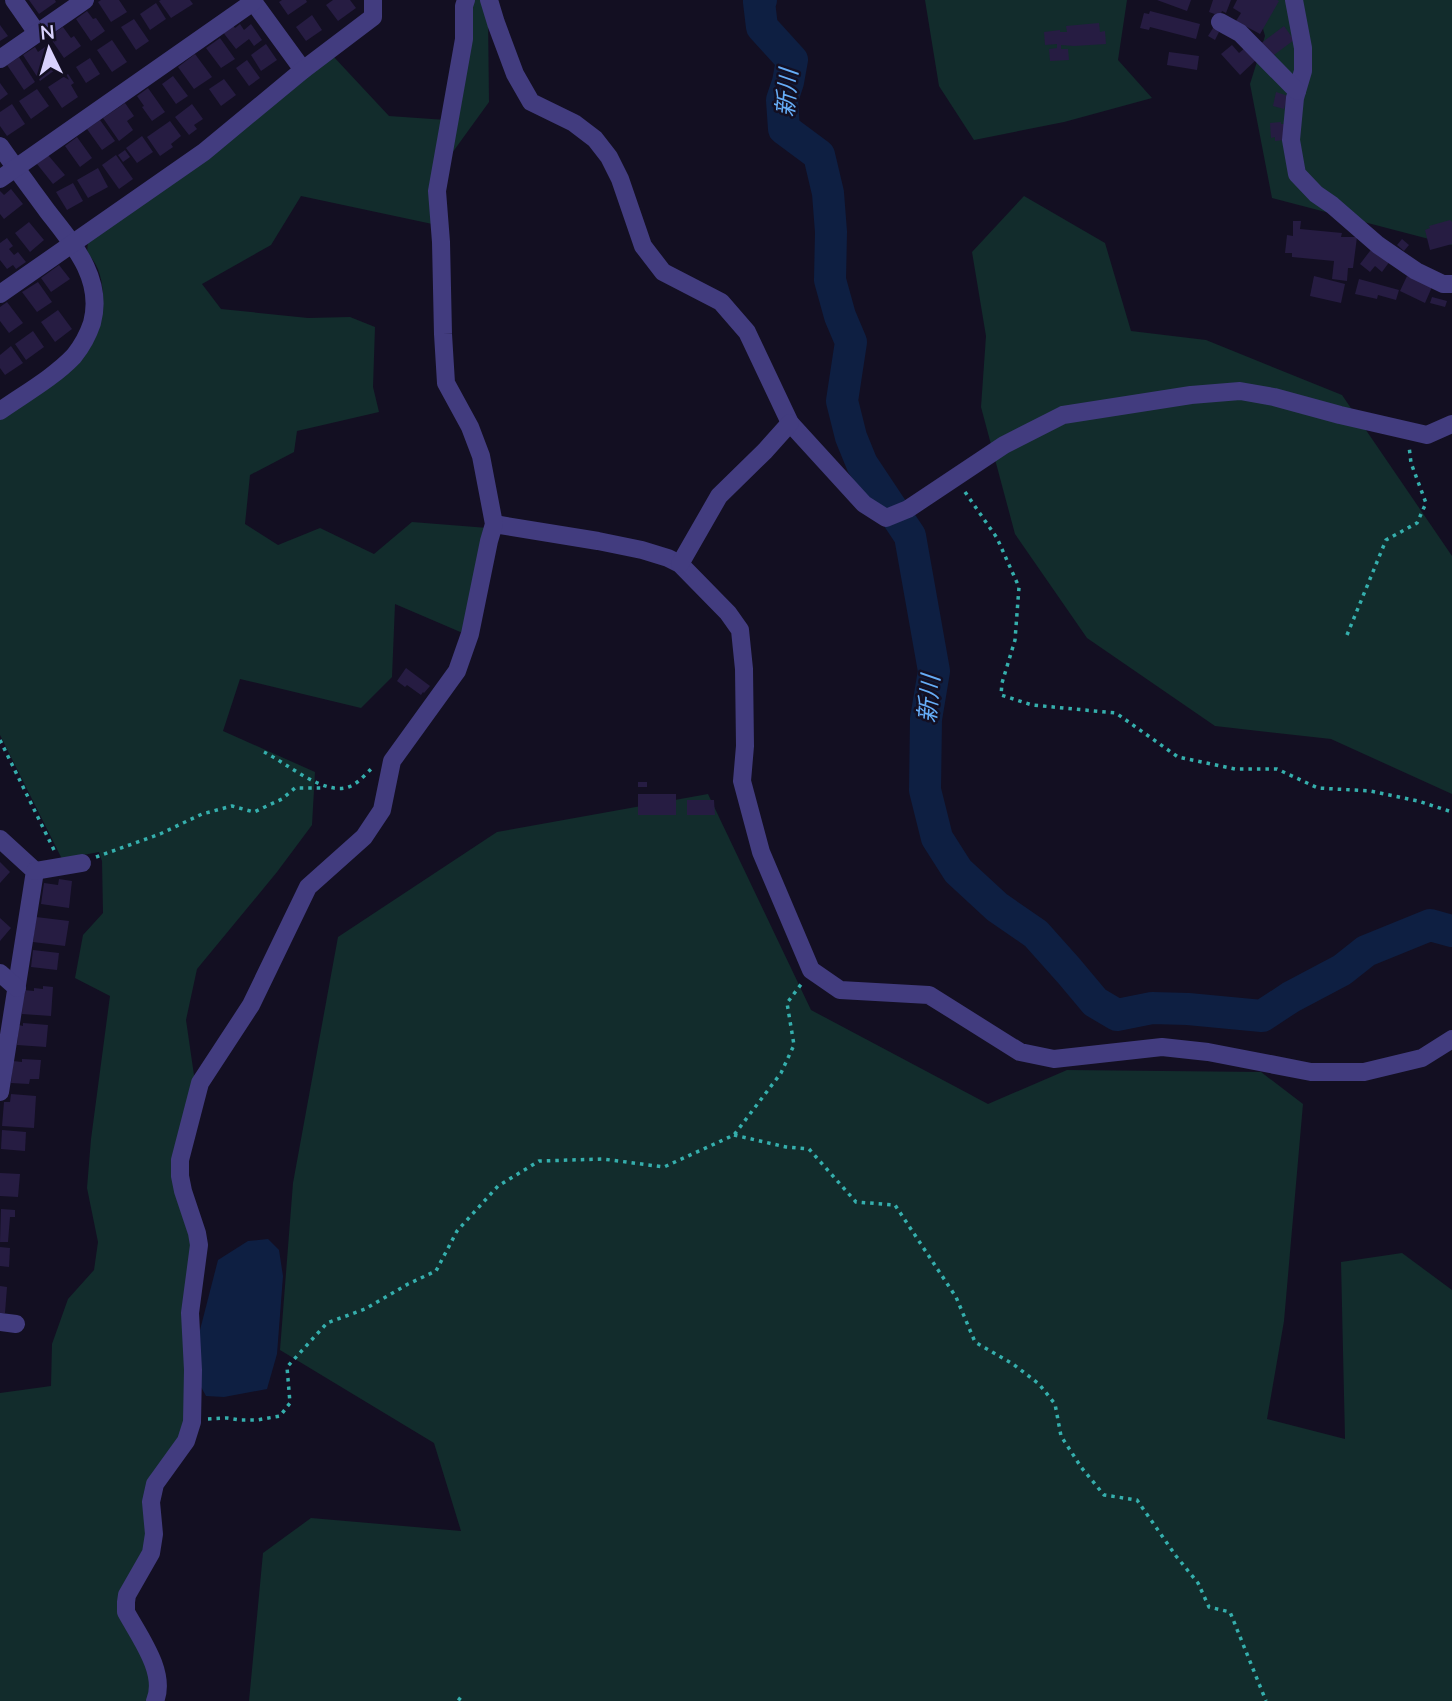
<svg xmlns="http://www.w3.org/2000/svg" width="1452" height="1701" viewBox="0 0 1452 1701" font-family="Lato,'Noto Sans JP',sans-serif">
	<style>
		.green { fill: #122c2c }
		.water { fill: #0e1f42 }
		.lines { fill: none; stroke-linecap: round; stroke-linejoin: round }
		.river { stroke: #0e1f42; stroke-width: 32 }
		.building { fill: #261c42 }
		.path { stroke: #35afad; stroke-width: 3.5; stroke-dasharray: 3.5 5; stroke-linecap: butt }
		.street { stroke: #423c7f; stroke-width: 18 }
		.labels { text-anchor: middle; stroke-width: 5; stroke-linejoin: round; paint-order: stroke }
		.water-label { font-size: 24px; font-style: italic; fill: #66adf7; stroke: #130f22 }
	</style>
	<rect width="100%" height="100%" fill="#130f22"/>
	<g class="green">
		<path d="M470 0H482L488 16 489 102 447 160Z"/>
		<path d="M925 0H1127L1118 60 1152 98 1064 122 974 140 939 86Z"/>
		<path d="M1255 0H1452V245L1272 198 1250 84 1265 36Z"/>
		<path d="M333 56 389 116 446 120 437 225 301 196 271 245 202 284 221 309 308 318 350 317 375 327 373 387 379 412 297 431 294 452 250 475 245 524 278 545 320 528 374 554 412 522 488 528 465 634 395 604 392 677 361 708 240 679 223 731 315 772 312 825 277 872 197 969 186 1020 196 1089 183 1132 195 1241 188 1424 151 1485V1535L124 1594 149 1659 152 1701H0V1393L51 1386 52 1344 68 1299 94 1270 98 1242 87 1188 91 1139 110 996 75 978 83 935 103 913 102 861 99 852 62 859 0 735V418L102 316C104 294 104 269 87 253L88 241Z"/>
		<path d="M1024 196 1105 243 1131 331 1206 340 1342 395 1452 556V794L1331 739 1215 726 1087 638 1015 534 981 407 986 336 972 252Z"/>
		<path d="M708 794 811 1010 988 1104 1067 1070 1261 1072 1303 1104 1284 1321 1267 1419 1345 1439 1341 1262 1402 1253 1452 1290V1701H249L263 1553 311 1518 461 1531 434 1443 280 1350 293 1183 338 937 497 832Z"/>
	</g>
	<path class="water" d="M268 1239 279 1250 283 1276 277 1354 267 1389 224 1397 206 1396 200 1385V1330L218 1260 248 1241Z"/>
	<g class="lines">
		<path class="river" d="M761 0 759 2 762 27 792 60 788 82 782 100 784 129 819 155 828 193 831 232 830 280 840 316 851 342 842 401 851 437 862 464 910 536 934 671 926 719 925 790 937 838 958 871 997 907 1036 934 1069 971 1095 1002 1117 1015 1152 1008 1188 1009 1262 1016 1291 997 1342 970 1366 951 1430 925 1452 931"/>
	</g>
	<g class="building">
		<path d="M29 0H55L56 2 39 14Z"/>
		<path d="M101 0H119L127 12 111 22 98 2Z"/>
		<path d="M161 0H190L193 4 171 18 159 1Z"/>
		<path d="M282 0H306L307 2 288 15 279 2Z"/>
		<path d="M333 0H350L356 8 338 21 326 5Z"/>
		<path d="M1157 0H1191L1187 11Z"/>
		<path d="M1213 0H1231L1226 13 1222 11 1220 16 1209 12Z"/>
		<path d="M1237 0H1277L1279 1 1260 34 1236 21 1241 13 1233 8Z"/>
		<path d="M156 3 166 19 150 30 140 14Z"/>
		<path d="M87 11 93 19 96 18 105 31 91 41 76 19Z"/>
		<path d="M1150 11 1200 24 1196 39 1150 27 1149 30 1140 28 1144 13 1149 14Z"/>
		<path d="M312 15 322 30 306 41 296 27Z"/>
		<path d="M134 19 149 41 136 50 121 27Z"/>
		<path d="M1099 23 1100 32 1105 31 1106 44 1074 46 1061 45V49H1068L1069 60 1050 61 1049 49 1057 48V44L1045 45 1044 32 1060 30V32H1067L1066 26Z"/>
		<path d="M232 24 235 28 240 24 244 30 251 24 262 40 254 46 249 39 236 49 222 31Z"/>
		<path d="M0 25 8 36 0 41Z"/>
		<path d="M1284 26 1294 40 1270 58 1260 44Z"/>
		<path d="M63 27 71 38 74 36 81 46 64 58 49 36Z"/>
		<path d="M1213 28 1219 32 1215 40 1208 36Z"/>
		<path d="M220 38 235 59 221 68 206 48Z"/>
		<path d="M112 40 127 62 112 72 97 50Z"/>
		<path d="M266 44 277 60 261 71 251 55Z"/>
		<path d="M1232 45 1239 53 1245 48 1256 60 1240 75 1221 54Z"/>
		<path d="M35 47 38 52 45 47 59 67 40 81 23 55Z"/>
		<path d="M1169 52 1199 56 1197 70 1167 65Z"/>
		<path d="M195 54 212 77 194 89 178 67Z"/>
		<path d="M19 57 35 82 24 90 7 65Z"/>
		<path d="M90 58 100 74 86 83 76 67Z"/>
		<path d="M247 60 260 78 249 86 236 68Z"/>
		<path d="M68 74 74 83 71 85 78 97 62 108 48 87Z"/>
		<path d="M173 76 188 96 176 104 162 84Z"/>
		<path d="M224 79 236 95 221 106 209 89Z"/>
		<path d="M0 83 8 94 0 100Z"/>
		<path d="M148 88 165 112 152 121 142 107 144 106 137 96Z"/>
		<path d="M37 89 49 106 31 119 19 101Z"/>
		<path d="M1276 92 1288 96 1284 109 1273 106Z"/>
		<path d="M125 103 134 116 127 121 133 130 119 141 103 118Z"/>
		<path d="M12 104 25 124 7 136 0 126V112Z"/>
		<path d="M192 104 203 119 194 125 197 129 189 135 175 117Z"/>
		<path d="M100 120 115 141 102 150 87 129Z"/>
		<path d="M170 121 181 136 171 144 173 147 160 156 147 137Z"/>
		<path d="M1281 122V124H1284V140L1275 141V137L1271 138 1270 123Z"/>
		<path d="M142 136 153 152 137 163 126 148Z"/>
		<path d="M77 137 92 158 80 167 65 146Z"/>
		<path d="M125 150 130 157 123 162 118 155Z"/>
		<path d="M48 155 65 175 53 184 37 164Z"/>
		<path d="M116 155 133 179 119 189 102 165Z"/>
		<path d="M98 168 108 187 88 198 77 180Z"/>
		<path d="M73 183 83 201 67 210 56 192Z"/>
		<path d="M11 189 23 204 4 219 0 214V191L4 195Z"/>
		<path d="M1450 220 1452 222V244L1430 250 1425 230 1430 228 1429 226Z"/>
		<path d="M1293 221H1301L1300 229 1342 233 1341 237H1357L1353 268H1348L1347 281 1332 279 1334 261 1292 257V253H1285L1287 235 1293 236Z"/>
		<path d="M29 222 44 240 30 252 15 233Z"/>
		<path d="M7 238 13 246 9 249 14 255 18 252 26 262 16 269 13 265 7 269 0 260V243Z"/>
		<path d="M1402 239 1409 245 1404 251 1397 245Z"/>
		<path d="M1373 247 1390 261 1382 272 1375 266 1370 272 1360 264Z"/>
		<path d="M59 265 70 279 51 292 41 278Z"/>
		<path d="M1314 276 1345 284 1341 303 1310 296Z"/>
		<path d="M1407 276 1432 287 1425 303 1400 291Z"/>
		<path d="M1359 279 1399 290 1396 300 1378 295 1377 299 1355 294Z"/>
		<path d="M38 282 52 302 37 312 22 292Z"/>
		<path d="M1432 297 1447 301 1445 307 1430 303Z"/>
		<path d="M7 302 23 323 9 333 0 321V307Z"/>
		<path d="M58 310 72 329 55 342 41 322Z"/>
		<path d="M33 331 44 347 26 360 15 344Z"/>
		<path d="M11 346 23 363 5 375 0 368V355Z"/>
		<path d="M406 668 430 686 424 693 423 692 421 695 407 685 405 687 397 681Z"/>
		<rect x="638" y="782" width="9" height="5"/>
		<rect x="638" y="794" width="38" height="21"/>
		<path d="M687 800H714L715 815H687Z"/>
		<path d="M0 862 10 872 0 883Z"/>
		<path d="M59 879 72 881 69 908 41 904 44 883 58 885Z"/>
		<path d="M36 917 69 921 65 946 33 942Z"/>
		<path d="M0 918 11 928 0 941Z"/>
		<path d="M33 950 59 953 57 970 31 967Z"/>
		<path d="M43 986 53 987 51 1016 22 1014 23 990 34 991V988L43 989Z"/>
		<path d="M23 1023 48 1025 46 1047 17 1045 19 1025 23 1026Z"/>
		<path d="M22 1059 41 1060 39 1079H30L29 1084 11 1083 13 1061 22 1062Z"/>
		<path d="M11 1094 36 1096 34 1128 2 1126 4 1102H10Z"/>
		<path d="M2 1130 26 1132 25 1151 1 1149Z"/>
		<path d="M0 1173 20 1174 18 1197 0 1196Z"/>
		<path d="M1 1209 15 1210V1217H10L8 1242H0Z"/>
		<path d="M0 1247 10 1248 9 1267 0 1266Z"/>
		<path d="M0 1286 7 1287 5 1313H0Z"/>
	</g>
	<g class="lines">
		<g class="path">
			<path d="M965 492 997 538 1019 587 1015 640 1002 683 1001 695 1032 705 1116 713 1178 757 1235 769H1277L1318 788 1370 791 1418 801 1452 812"/>
			<path d="M1347 635 1386 540 1417 523 1426 503 1411 463 1409 446"/>
			<path d="M0 740 55 852"/>
			<path d="M264 752C287 763 326 798 351 786 358 783 366 774 372 768"/>
			<path d="M96 857 160 834 202 814 232 806 254 812 282 799 295 788H325"/>
			<path d="M734 1135 786 1147 809 1149 856 1202 895 1205 956 1297 975 1342 1013 1364 1039 1384 1055 1404 1061 1436 1081 1467 1104 1495 1137 1500 1176 1556 1198 1583 1209 1607 1230 1612 1266 1701"/>
			<path d="M208 1419 227 1418 240 1420H257L280 1416 290 1403 287 1367 327 1323 365 1309 408 1284 436 1271 457 1231 498 1186 539 1161 603 1159 664 1167 734 1135 781 1073 794 1045 787 1003 802 983"/>
			<path d="M458 1698 462 1701"/>
		</g>
		<g class="street">
			<path d="M14 0 37 33"/>
			<path d="M252 0 303 70"/>
			<path d="M489 0 496 23 515 74 531 102 574 123 595 139 609 157 620 179 643 246 663 272 721 302 747 332 790 423 864 504 886 518 908 509 1004 445 1063 415 1191 395 1240 391 1274 397 1340 415 1427 435 1452 424"/>
			<path d="M1294 0 1303 48V71L1295 98 1291 140 1297 174 1316 194 1332 205 1378 245 1416 271 1443 284H1452"/>
			<path d="M1220 22 1240 33 1297 91"/>
			<path d="M0 59 85 0"/>
			<path d="M0 146C16 169 32 190 48 212 73 244 104 279 92 323 88 335 82 346 74 356 53 378 24 394 0 411"/>
			<path d="M0 179 253 2"/>
			<path d="M0 294 204 152 303 70 373 17V0"/>
			<path d="M494 524 598 541 642 550 668 558 680 564 728 613 740 630 744 669 745 746 742 781 761 852 811 970 840 990 929 995 1020 1052 1054 1059 1162 1047 1208 1052 1311 1072H1364L1422 1058 1452 1039"/>
			<path d="M680 564 719 496 765 451 790 423"/>
			<path d="M0 839 35 871 0 1092"/>
			<path d="M35 871 82 863"/>
			<path d="M0 973 17 988"/>
			<path d="M0 1322 16 1324"/>
			<path d="M155 1701C167 1673 139 1636 126 1612V1602L127 1595 151 1553 154 1534 151 1502 155 1484 186 1441 192 1422 193 1370 190 1313 199 1245 197 1233 183 1191 180 1176V1160L200 1083 251 1005 308 887 364 837 382 810 392 761 457 671 470 634 489 541 494 524 481 456 470 427 446 383 443 334 441 242 437 191 464 39V6L466 0"/>
		</g>
	</g>
	<g class="labels">
		<g class="water-label">
			<text transform="translate(787 93) rotate(-85)" y="8">新川</text>
			<text transform="translate(929 699) rotate(-85)" y="8">新川</text>
		</g>
	</g>
	<g transform="translate(49 49) rotate(355)" stroke="#130f22" stroke-width="5" paint-order="stroke">
	<path d="M0-5L12 26L0 18L-12 26Z" fill="#d9d2fd"/>
	<text y="-10" font-size="19" font-weight="bold" text-anchor="middle" fill="#d9d2fd">N</text>
	</g>
</svg>
